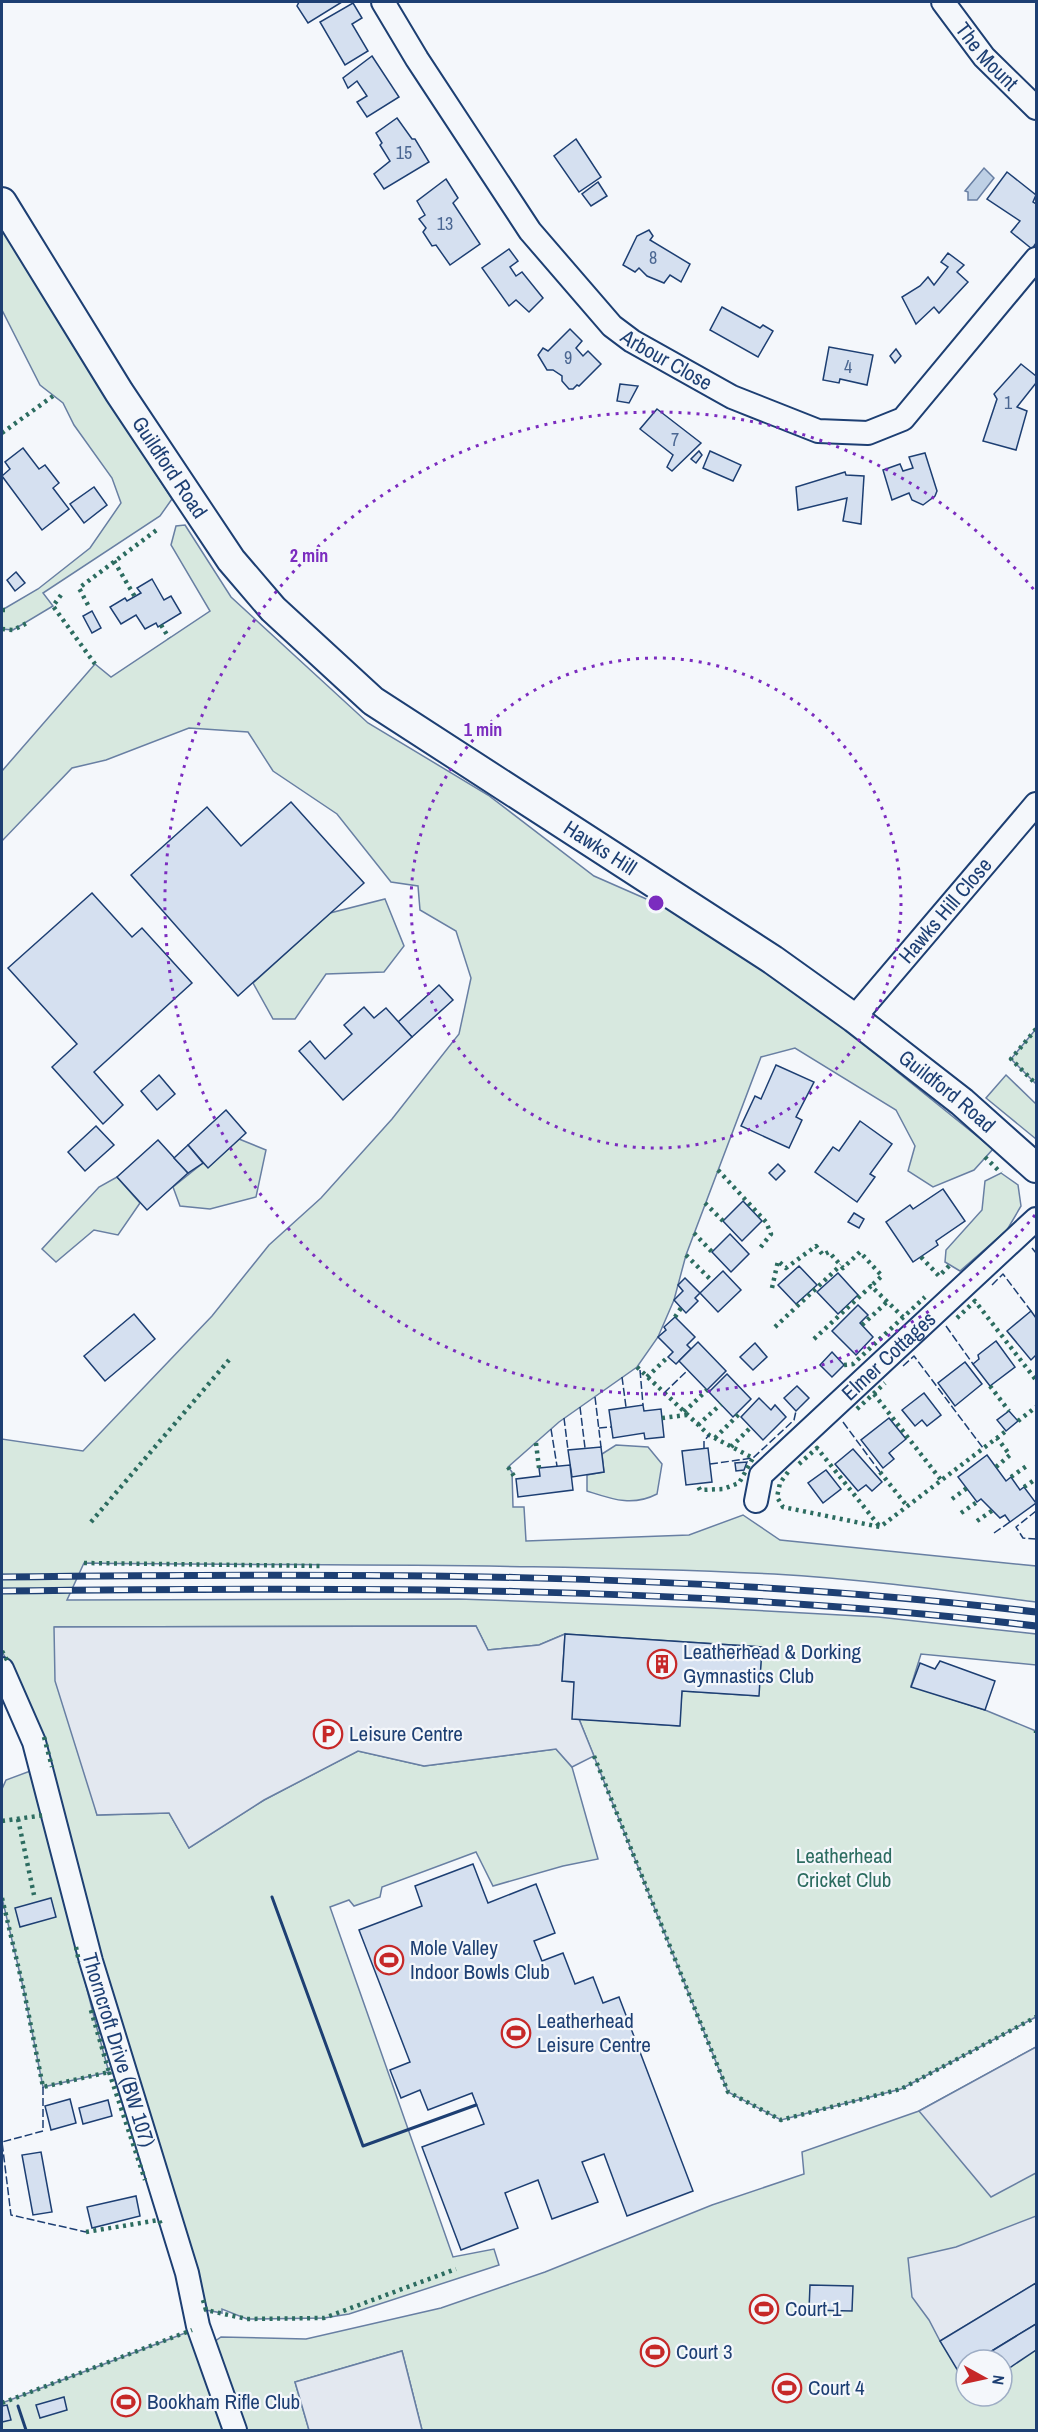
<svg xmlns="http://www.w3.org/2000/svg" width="1038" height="2432" viewBox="0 0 1038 2432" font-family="'Archivo Narrow',sans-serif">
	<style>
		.green { fill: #d7e8df; stroke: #687fa3; stroke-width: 1.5; fill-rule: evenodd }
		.parking { fill: #e3e8f0; stroke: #687fa3; stroke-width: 1.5 }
		.water { fill: #bed0e5; stroke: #687fa3; stroke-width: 1.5 }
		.building { fill: #d5e0f0; stroke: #1d3f73; stroke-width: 1.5 }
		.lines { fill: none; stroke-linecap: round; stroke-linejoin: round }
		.minor-casing { stroke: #1d3f73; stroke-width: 26 }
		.major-casing { stroke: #1d3f73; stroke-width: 32 }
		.minor { stroke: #f4f7fb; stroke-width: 22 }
		.major { stroke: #f4f7fb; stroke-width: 28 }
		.rail-casing { stroke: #1d3f73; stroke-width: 7 }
		.rail { stroke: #f4f7fb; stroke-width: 4.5; stroke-dasharray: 14; stroke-linecap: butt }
		.hedge { stroke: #2c6c60; stroke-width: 4.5; stroke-dasharray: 3 4.5; stroke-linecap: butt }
		.fence { stroke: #1d3f73; stroke-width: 1.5; stroke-dasharray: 8 3; stroke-linecap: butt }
		.wall { stroke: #1d3f73; stroke-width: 3 }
		.ring { fill: none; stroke: #7b2cbf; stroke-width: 3; stroke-dasharray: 3 6 }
		.labels { text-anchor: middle; stroke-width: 4.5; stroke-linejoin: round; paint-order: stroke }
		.number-label { font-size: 18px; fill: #4b6792 }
		.street-label { font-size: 21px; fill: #1d3f73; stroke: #f4f7fb }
		.poi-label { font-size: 21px; fill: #1d3f73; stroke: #f4f7fb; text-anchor: start }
		.park-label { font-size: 21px; fill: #2c6c60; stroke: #f4f7fb }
		.centre { fill: #7b2cbf; stroke: #f4f7fb; stroke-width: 3 }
		.ring-label { font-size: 18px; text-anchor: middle; font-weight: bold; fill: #7b2cbf; stroke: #f4f7fb; stroke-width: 4.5; stroke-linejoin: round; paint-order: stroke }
	</style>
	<rect width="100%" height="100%" fill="#f4f7fb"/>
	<g class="green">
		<path d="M2 220 72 344 172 499 160 516 43 593 53 606 13 630 2 629V610L38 589 90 548 121 503 112 478 74 425 63 403 40 385 2 310Z"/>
		<path d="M185 525 231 597 368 723 488 795 594 876 660 905 756 955 824 1005 895 1070 993 1149 974 1170 933 1187 908 1171 915 1146 896 1110 795 1048 761 1057 686 1255 674 1300 658 1337 637 1367 559 1422 508 1467 512 1472 513 1507H524L526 1541 689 1535 743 1515 780 1540 1036 1566V1602C950 1591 862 1579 774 1574 545 1563 314 1566 84 1563L67 1600 459 1599 711 1608 878 1617 1036 1634V1665L921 1654 911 1686 985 1710 1036 1731V2017L901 2089 781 2120 728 2092 579 1719 679 1726 682 1691 758 1696 762 1647 565 1634 539 1645 488 1650 476 1626 55 1627 97 1815 169 1813 189 1848 264 1800 358 1751 424 1766 556 1749 572 1767 598 1859 563 1866 493 1886 476 1852 382 1887 380 1897 354 1906 349 1900 330 1907 453 2257 494 2249 499 2265 349 2314 324 2318 247 2319 222 2309V2313L206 2310 165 2179 79 1883 46 1743 2 1651V1439L83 1451 212 1316 269 1245 321 1198 392 1119 459 1034 471 978 456 931 420 910 418 886 391 882 337 814 273 771 248 732 189 728 106 760 72 768 2 841V771L95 664 111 677 210 611 171 545 176 526Z"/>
		<path d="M385 899 404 946 384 972 326 974 295 1019H273L253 983 330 913Z"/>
		<path d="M1036 1029V1084L1011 1059Z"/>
		<path d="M1006 1075 1036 1104V1139L986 1098Z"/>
		<path d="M239 1139 266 1150 256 1197 210 1209 180 1206 173 1187 203 1163 208 1167Z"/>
		<path d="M1001 1173 1018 1185 1021 1206 1007 1230 960 1271 945 1262 946 1250 982 1210 985 1181Z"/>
		<path d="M117 1177 140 1203 118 1235 94 1230 56 1262 42 1249 99 1187Z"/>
		<path d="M616 1445 648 1447 662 1464 657 1494C632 1507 612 1499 587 1491V1475L604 1472 602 1454Z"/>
		<path d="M33 1770C60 1870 80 1972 109 2072L43 2087 24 1991 2 1898V1789L6 1780Z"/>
		<path d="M1036 2047V2430H422L402 2351 295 2382 309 2430H2V2403L193 2330 201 2351 221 2337 306 2339 441 2308 545 2272 712 2205 804 2174 802 2152 919 2111ZM966 2360H1002V2396H966Z"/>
	</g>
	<g class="parking">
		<path d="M476 1626 488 1650 539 1645 565 1634 562 1681 574 1682 579 1719 594 1756 572 1767 556 1749 424 1766 358 1751 264 1800 189 1848 169 1813 97 1815 55 1681 54 1627Z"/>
		<path d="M1036 2047V2173L991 2197 919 2111Z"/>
		<path d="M1036 2216V2283L940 2341 929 2320 912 2297 908 2258 956 2247Z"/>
		<path d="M402 2351 422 2430H309L295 2382Z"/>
	</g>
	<path class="water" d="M984 168 994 178 977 200H968V192L965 191Z"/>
	<g class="building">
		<path d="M299 2H342L308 23 297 6Z"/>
		<path d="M353 3 362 18 352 24 368 51 345 65 320 22Z"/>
		<path d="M372 56 399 97 367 117 357 102 367 96 357 81 348 88 343 78Z"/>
		<path d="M397 118 412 139H415L429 162 384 189 374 174 390 161 380 145 382 143 376 133Z"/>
		<path d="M576 139 601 177 579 192 554 156Z"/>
		<path d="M1007 172 1036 195 1033 202 1036 204V243L1032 249 1011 232 1020 221 987 199Z"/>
		<path d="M446 179 458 198 453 203 480 244 450 265 436 245 432 246 423 232 426 228 419 219 425 215 417 201Z"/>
		<path d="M598 182 607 196 591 206 582 194Z"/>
		<path d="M649 230 653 236 650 240 690 264 681 282 670 275 664 283 647 276 639 268 635 272 623 265 637 236Z"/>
		<path d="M509 249 518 261 510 267 516 276 522 272 543 298 529 312 516 300 509 306 482 268Z"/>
		<path d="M948 253 964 265 957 272 968 282 939 313 934 307 916 324 902 297 920 286 928 277 934 285 948 267 941 262Z"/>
		<path d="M722 307 760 328 763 325 773 331 758 357 710 330Z"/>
		<path d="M570 329 582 341 576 348 583 356 588 351 601 364 579 386 577 385 573 389H569L562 381V376L553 370H547L538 355 543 348 548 351Z"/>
		<path d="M829 347 873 355 867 385 840 379 839 383 823 380Z"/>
		<path d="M896 349 901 356 895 363 890 356Z"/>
		<path d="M1021 364 1036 376V383L1017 407 1027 411 1016 450 983 441 997 399 994 394Z"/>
		<path d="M620 384 638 386 629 403 617 401Z"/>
		<path d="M657 409 701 443 672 471 667 467 673 455 640 429Z"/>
		<path d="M23 448 39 469 45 465 59 483 53 488 69 509 42 530 2 476 10 469 5 462Z"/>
		<path d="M699 451 702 455 696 463 691 459Z"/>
		<path d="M710 451 741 465 733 481 703 468Z"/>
		<path d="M925 453 937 491 935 496 923 505 912 500 909 493 892 500 883 470 900 464 903 471 913 468 909 457Z"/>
		<path d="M845 472 846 475 864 476 861 524 843 521 847 498 798 510 796 487Z"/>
		<path d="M94 487 107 505 84 523 70 504Z"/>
		<path d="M16 572 25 583 15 591 7 580Z"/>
		<path d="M152 579 164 600 171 596 181 613 158 627 156 623 145 629 136 615 121 624 110 607 125 598 127 601 141 593 137 588Z"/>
		<path d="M92 611 101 628 92 633 83 616Z"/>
		<path d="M291 802 364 883 238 996 131 875 207 807 241 846Z"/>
		<path d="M92 893 132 937 142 928 192 983 94 1072 123 1105 103 1124 52 1067 77 1044 8 968Z"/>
		<path d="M439 985 453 1000 412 1037 398 1022Z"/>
		<path d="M364 1007 374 1018 386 1008 412 1037 343 1100 299 1051 310 1041 325 1059 352 1034 344 1025Z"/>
		<path d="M776 1065 814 1082 796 1117 802 1120 789 1148 741 1126 755 1096 761 1099Z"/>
		<path d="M159 1075 175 1094 157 1110 141 1091Z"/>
		<path d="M226 1110 246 1133 208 1168 188 1145Z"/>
		<path d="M860 1121 892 1144 870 1174 875 1177 857 1202 815 1172 833 1147 839 1151Z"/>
		<path d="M96 1126 114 1145 85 1171 68 1152Z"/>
		<path d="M158 1140 188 1173 147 1210 117 1177Z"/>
		<path d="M188 1145 203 1163 188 1173 174 1158Z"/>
		<path d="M778 1164 785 1171 776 1180 769 1173Z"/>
		<path d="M943 1189 965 1221 936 1241 938 1245 913 1262 886 1222 910 1205 913 1209Z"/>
		<path d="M743 1201 762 1221 742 1241 723 1221Z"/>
		<path d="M854 1213 864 1219 859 1228 848 1222Z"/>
		<path d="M730 1234 749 1254 731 1272 712 1252Z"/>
		<path d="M799 1266 817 1285 796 1304 778 1285Z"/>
		<path d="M723 1271 741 1290 718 1312 700 1293Z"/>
		<path d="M838 1273 858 1295 838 1314 817 1292Z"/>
		<path d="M685 1278 700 1293 695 1298 698 1301 686 1313 674 1300 683 1291 678 1285Z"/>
		<path d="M858 1305 868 1315 860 1323 873 1337 856 1355 832 1331Z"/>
		<path d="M1031 1311 1036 1318V1355L1031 1360 1007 1331Z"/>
		<path d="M134 1314 155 1339 105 1381 84 1356Z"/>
		<path d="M675 1317 695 1337 687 1345 691 1349 676 1364 668 1357 673 1352 658 1337 666 1330 664 1327Z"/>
		<path d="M996 1341 1015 1367 990 1386 973 1364 979 1359 978 1355Z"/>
		<path d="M698 1342 726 1371 707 1390 679 1361Z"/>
		<path d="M755 1343 767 1357 753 1370 740 1357Z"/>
		<path d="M832 1352 844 1365 832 1377 820 1365Z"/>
		<path d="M965 1362 982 1384 955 1406 938 1383Z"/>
		<path d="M727 1374 751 1399 733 1417 709 1392Z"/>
		<path d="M797 1386 809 1398 796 1411 784 1398Z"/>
		<path d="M924 1393 941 1415 927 1426 922 1420 915 1426 902 1410Z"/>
		<path d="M759 1398 771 1410 775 1405 786 1417 763 1440 741 1417Z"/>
		<path d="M643 1405 644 1411 661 1409 664 1437 645 1439 644 1433 613 1438 609 1410Z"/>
		<path d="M1009 1411 1018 1421 1006 1431 997 1420Z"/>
		<path d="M889 1418 906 1439 889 1453 894 1459 883 1468 861 1440Z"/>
		<path d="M601 1447 604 1472 572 1477 568 1450Z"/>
		<path d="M708 1448 712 1482 686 1485 682 1451Z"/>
		<path d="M853 1449 882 1482 872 1491 866 1485 858 1491 835 1464Z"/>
		<path d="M987 1455 1006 1481 1011 1477 1020 1490 1024 1487 1036 1503 1010 1522 1005 1515 1000 1518 981 1499 977 1502 958 1477Z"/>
		<path d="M747 1462 744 1470 736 1471 735 1463Z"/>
		<path d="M570 1465 573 1490 518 1497 516 1479 540 1476 539 1468Z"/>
		<path d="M826 1470 841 1489 823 1503 808 1483Z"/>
		<path d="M565 1634 762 1647 759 1696 682 1691 680 1726 572 1719 574 1682 562 1681Z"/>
		<path d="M940 1661 995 1681 985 1710 911 1687 920 1663 935 1669Z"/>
		<path d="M473 1864 488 1903 536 1884 555 1933 534 1941 542 1961 563 1953 575 1984 593 1977 603 2003 619 1997 693 2191 627 2216 604 2154 582 2162 598 2202 552 2219 538 2180 505 2193 518 2228 461 2250 422 2147 484 2124 472 2093 428 2110 420 2090 401 2098 390 2070 410 2062 359 1930 422 1906 415 1886Z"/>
		<path d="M51 1898 56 1917 20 1927 15 1908Z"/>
		<path d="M70 2099 76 2123 51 2130 45 2106Z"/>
		<path d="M108 2100 112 2116 83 2124 79 2108Z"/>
		<path d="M41 2152 52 2212 33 2215 22 2155Z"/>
		<path d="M136 2196 140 2216 92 2228 87 2207Z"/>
		<path d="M1036 2283V2324L977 2360H966V2366L958 2371 940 2341Z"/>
		<path d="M810 2285 853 2286 852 2311 809 2310Z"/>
		<path d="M1036 2324V2350L1002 2373V2360H984L982 2357Z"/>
		<path d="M64 2397 67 2410 40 2418 36 2405Z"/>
		<path d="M7 2405 11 2420 2 2422V2406Z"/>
	</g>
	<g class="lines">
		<g class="minor-casing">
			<g id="minor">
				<path id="s1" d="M383 2 417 59 530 231 612 326 632 341 732 397 818 431 868 433 903 419 1036 259"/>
				<path id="s2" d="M943 2 984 57 1036 108"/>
				<path id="s3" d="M854 1018 1036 804"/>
				<path id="s4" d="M756 1501 761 1475 1036 1219"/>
				<path id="s5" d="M2 1669 34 1742 91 1961 187 2273 198 2326 235 2430"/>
			</g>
		</g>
		<g class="major-casing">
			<g id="major">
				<path id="s6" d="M2 202 119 392 231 560 273 609 373 701 773 960 854 1018 962 1102 1036 1168"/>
			</g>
		</g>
		<use href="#minor" class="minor"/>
		<use href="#major" class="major"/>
		<g class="rail-casing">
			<g id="rail">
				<path d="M2 1577C344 1573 697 1571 1036 1612"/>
				<path d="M2 1591C344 1587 696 1585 1036 1626"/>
			</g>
		</g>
		<use href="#rail" class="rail"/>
		<g class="hedge">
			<path d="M2 433 53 396"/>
			<path d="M114 561 135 597"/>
			<path d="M61 595 53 606 95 664"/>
			<path d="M88 605 79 588 158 529"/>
			<path d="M2 610H6"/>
			<path d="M161 625 169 638"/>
			<path d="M2 629 13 630 29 622"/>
			<path d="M1036 1029 1011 1059 1036 1084"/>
			<path d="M985 1157 1001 1173"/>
			<path d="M718 1170 766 1222 771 1234 760 1248"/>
			<path d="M705 1203 723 1221"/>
			<path d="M694 1233 712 1252"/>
			<path d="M686 1255 712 1281"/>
			<path d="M921 1257 939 1276 950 1265"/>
			<path d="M772 1288 778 1261 786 1268 816 1246 823 1255 829 1252 843 1268 860 1252 882 1276 871 1286"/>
			<path d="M675 1317 681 1308"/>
			<path d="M957 1318 975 1301 1036 1380"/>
			<path d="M862 1325 887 1302"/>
			<path d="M775 1327 841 1265"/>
			<path d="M814 1339 871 1286 903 1317"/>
			<path d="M844 1365 853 1364 925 1297"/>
			<path d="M637 1367 709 1435 753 1458 739 1483 723 1489 700 1490 697 1484"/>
			<path d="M647 1377 668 1357"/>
			<path d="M990 1386 1009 1411"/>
			<path d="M874 1394 941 1480"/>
			<path d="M857 1409 885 1383"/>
			<path d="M684 1412 707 1390"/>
			<path d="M662 1418 687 1415"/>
			<path d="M1018 1421 1036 1407"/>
			<path d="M698 1425 721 1404"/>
			<path d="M715 1438 740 1413"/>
			<path d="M536 1443 539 1468"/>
			<path d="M731 1447 751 1427"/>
			<path d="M799 1464 817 1448 880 1527"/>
			<path d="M508 1467 516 1479"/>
			<path d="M996 1467 1010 1455 997 1438"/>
			<path d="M788 1472 780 1483 777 1497 783 1507 880 1527 1006 1431"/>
			<path d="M880 1472 907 1506"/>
			<path d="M1011 1477 1028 1465"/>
			<path d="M1024 1487 1036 1479"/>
			<path d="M952 1499 967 1488"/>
			<path d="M961 1513 977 1502"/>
			<path d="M977 1521 993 1510"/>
			<path d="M91 1522 229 1360"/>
			<path d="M84 1563 320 1566"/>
			<path d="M2 1651 8 1662"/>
			<path d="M1036 1731V1733"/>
			<path d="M44 1737 52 1767"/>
			<path d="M594 1756 728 2092 781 2120 901 2089 1036 2017"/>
			<path d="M18 1819 34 1895"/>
			<path d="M2 1821 45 1815"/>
			<path d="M2 1898 24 1991 43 2087 109 2072 90 2007"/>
			<path d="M76 1947 79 1962"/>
			<path d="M109 2072 145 2180"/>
			<path d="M86 2232 159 2220 162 2227"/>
			<path d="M203 2300 206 2310 247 2319 324 2318 456 2269"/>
			<path d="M2 2403 192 2330"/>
		</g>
		<g class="fence">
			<path d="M1032 1248 1036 1253"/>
			<path d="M992 1285 1003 1274 1031 1311"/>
			<path d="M946 1326 973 1364"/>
			<path d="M903 1366 914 1356 983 1448"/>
			<path d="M640 1370 643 1405"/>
			<path d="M622 1377 626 1407"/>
			<path d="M664 1393 688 1370"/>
			<path d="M595 1397 601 1447"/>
			<path d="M580 1407 585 1448"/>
			<path d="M564 1418 568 1450"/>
			<path d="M843 1422 880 1472"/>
			<path d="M599 1428 611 1427"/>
			<path d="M551 1429 557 1466"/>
			<path d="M704 1449V1441L709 1435"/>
			<path d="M710 1464 753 1458 794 1420 796 1411"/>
			<path d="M1036 1511 1016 1527 1023 1538 1036 1539"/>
			<path d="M994 1533 1010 1522"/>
			<path d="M43 2087V2131L2 2142 11 2215 86 2232"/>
		</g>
		<g class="wall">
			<path d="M272 1897 363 2146 476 2105"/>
			<path d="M18 2406 26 2430"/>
		</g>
	</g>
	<g class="ring">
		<circle cx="656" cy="903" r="245"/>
		<path d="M1035 1215A491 491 0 1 1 1035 591"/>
	</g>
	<defs>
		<g id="building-ring" transform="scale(1.5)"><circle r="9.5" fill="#f4f7fb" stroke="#c62828" stroke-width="1.5"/><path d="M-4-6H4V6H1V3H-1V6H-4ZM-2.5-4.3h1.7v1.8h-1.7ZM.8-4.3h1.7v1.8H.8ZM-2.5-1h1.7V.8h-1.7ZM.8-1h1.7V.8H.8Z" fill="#c62828"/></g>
		<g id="parking-ring" transform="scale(1.5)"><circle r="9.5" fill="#f4f7fb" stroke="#c62828" stroke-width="1.5"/><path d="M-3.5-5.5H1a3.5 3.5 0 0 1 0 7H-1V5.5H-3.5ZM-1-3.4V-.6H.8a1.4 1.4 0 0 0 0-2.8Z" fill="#c62828"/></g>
		<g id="stadium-ring" transform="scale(1.5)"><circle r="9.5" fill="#f4f7fb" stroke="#c62828" stroke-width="1.5"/><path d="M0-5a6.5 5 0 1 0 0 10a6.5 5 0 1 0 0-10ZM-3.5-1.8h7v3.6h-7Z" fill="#c62828"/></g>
	</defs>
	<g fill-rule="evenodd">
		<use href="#building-ring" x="662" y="1664"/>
		<use href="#parking-ring" x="328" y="1734"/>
		<use href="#stadium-ring" x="389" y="1960"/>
		<use href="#stadium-ring" x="516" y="2033"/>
		<use href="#stadium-ring" x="764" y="2309"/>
		<use href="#stadium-ring" x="655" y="2352"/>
		<use href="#stadium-ring" x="787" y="2388"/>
		<use href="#stadium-ring" x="126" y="2402"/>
	</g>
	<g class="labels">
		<g class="number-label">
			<text x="404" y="159">15</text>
			<text x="445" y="230">13</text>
			<text x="653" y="264">8</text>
			<text x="568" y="364">9</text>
			<text x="848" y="373">4</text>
			<text x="1008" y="409">1</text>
			<text x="675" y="446">7</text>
		</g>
		<g class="street-label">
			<text dy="7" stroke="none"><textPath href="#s2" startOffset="70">The Mount</textPath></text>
			<text dy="7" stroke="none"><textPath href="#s1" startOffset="462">Arbour Close</textPath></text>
			<text dy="7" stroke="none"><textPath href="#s6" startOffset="314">Guildford Road</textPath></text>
			<text dy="7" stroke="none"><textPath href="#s6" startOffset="896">Hawks Hill</textPath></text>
			<text dy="7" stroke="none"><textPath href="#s3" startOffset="141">Hawks Hill Close</textPath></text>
			<text dy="7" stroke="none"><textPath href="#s6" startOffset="1320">Guildford Road</textPath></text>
			<text dy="7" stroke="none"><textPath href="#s4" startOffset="201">Elmer Cottages</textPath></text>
			<text dy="7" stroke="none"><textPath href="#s5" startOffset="399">Thorncroft Drive (BW 107)</textPath></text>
		</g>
		<g class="poi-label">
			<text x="683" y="1659">Leatherhead &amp; Dorking<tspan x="683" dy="24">Gymnastics Club</tspan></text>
			<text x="349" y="1741">Leisure Centre</text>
			<text x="410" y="1955">Mole Valley<tspan x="410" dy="24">Indoor Bowls Club</tspan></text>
			<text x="537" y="2028">Leatherhead<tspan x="537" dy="24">Leisure Centre</tspan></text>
			<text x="785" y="2316">Court 1</text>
			<text x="676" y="2359">Court 3</text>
			<text x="808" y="2395">Court 4</text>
			<text x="147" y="2409">Bookham Rifle Club</text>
		</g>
		<g class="park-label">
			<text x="844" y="1863">Leatherhead<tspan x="844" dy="24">Cricket Club</tspan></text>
		</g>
	</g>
	<circle cx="656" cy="903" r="9" class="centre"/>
	<g class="ring-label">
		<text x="309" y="562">2 min</text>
		<text x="483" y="736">1 min</text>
	</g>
	<rect width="1038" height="2432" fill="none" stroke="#1d3f73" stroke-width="6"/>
	<g transform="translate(984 2378) rotate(98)"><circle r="28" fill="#f4f7fb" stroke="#9eadc5" stroke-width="1.5"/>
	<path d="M0-4.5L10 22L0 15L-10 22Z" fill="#c62828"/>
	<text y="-9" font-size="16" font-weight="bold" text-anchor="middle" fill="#1d3f73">N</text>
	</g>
</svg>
